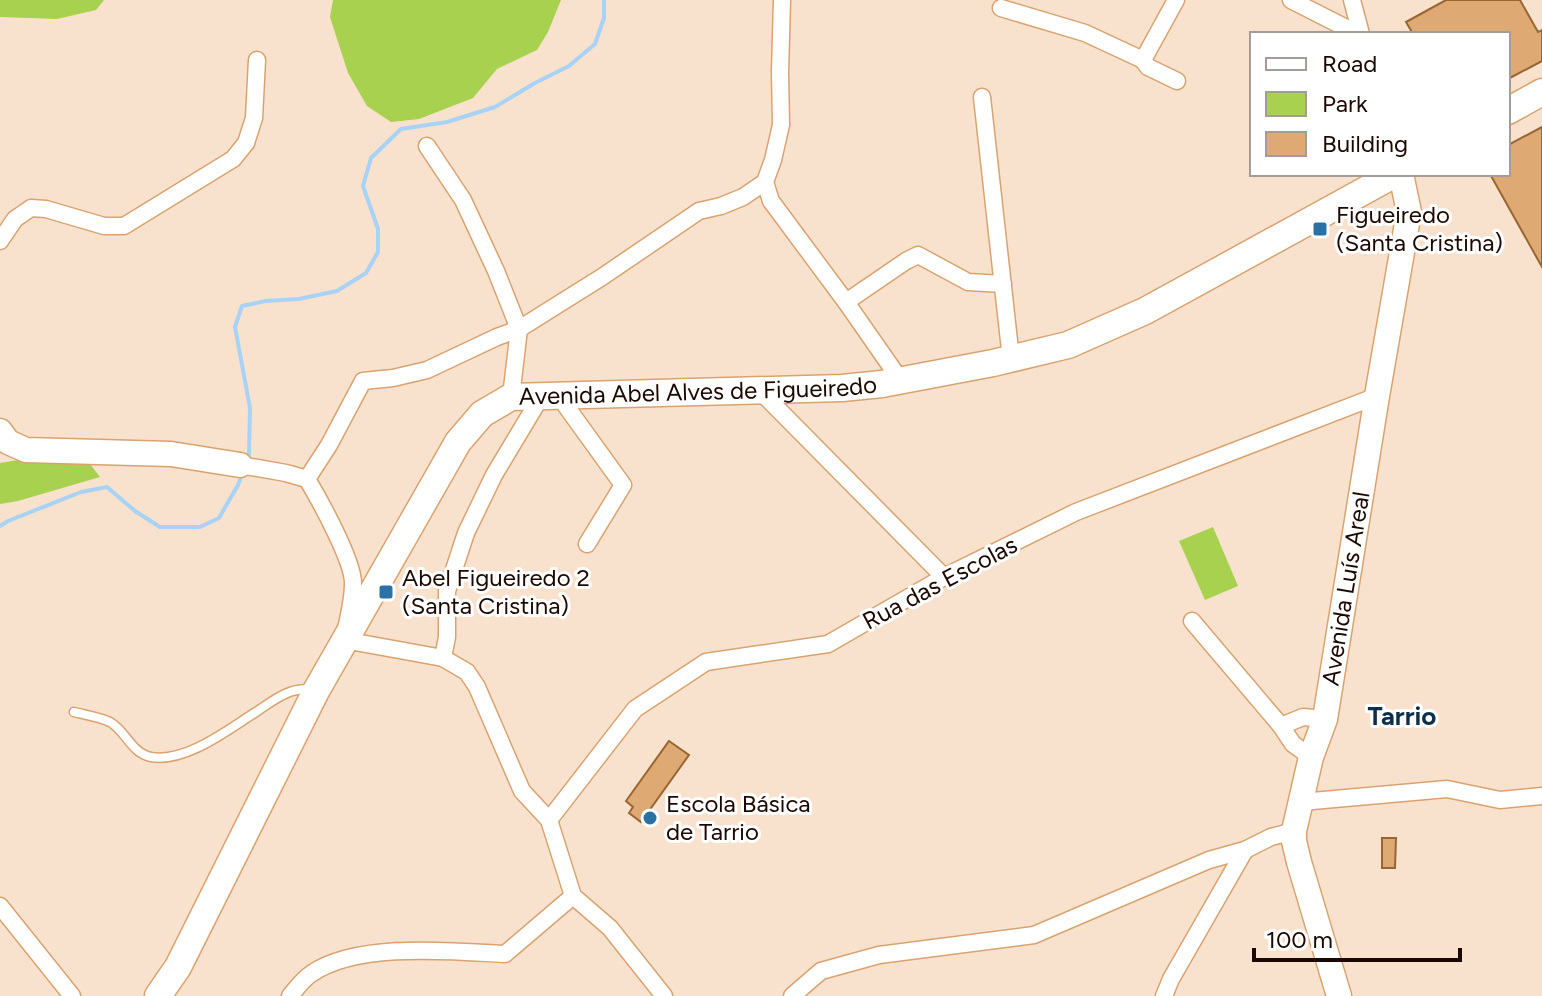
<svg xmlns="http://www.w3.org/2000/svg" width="1542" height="996" viewBox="0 0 1542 996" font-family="Figtree,sans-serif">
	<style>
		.green { fill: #a8d14f }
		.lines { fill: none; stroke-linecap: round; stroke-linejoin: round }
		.stream { stroke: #a8d2f6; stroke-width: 4 }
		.building { fill: #dfa974; stroke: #986632; stroke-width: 2 }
		.lane-casing { stroke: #d9a36f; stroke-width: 11 }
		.street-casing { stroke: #d9a36f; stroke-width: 19 }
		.secondary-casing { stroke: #d9a36f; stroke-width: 27 }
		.primary-casing { stroke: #d9a36f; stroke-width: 29 }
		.lane { stroke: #fff; stroke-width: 8 }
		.street { stroke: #fff; stroke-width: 16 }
		.secondary { stroke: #fff; stroke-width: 24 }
		.primary { stroke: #fff; stroke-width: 26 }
		.poi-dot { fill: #2a71a5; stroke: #fff; stroke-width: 3 }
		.labels { text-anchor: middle; stroke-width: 6; stroke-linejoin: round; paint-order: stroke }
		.poi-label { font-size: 24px; fill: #1b0800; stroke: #fff; text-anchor: start }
		.street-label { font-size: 24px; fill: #1b0800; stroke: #fff }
		.neighbourhood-label { font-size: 26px; font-weight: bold; fill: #0e2f49; stroke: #fff }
	</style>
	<rect width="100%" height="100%" fill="#f9e2cd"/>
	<g class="green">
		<path d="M0 0H104L96 10 57 19 0 17Z"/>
		<path d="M333 0H561L548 32 537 50 497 69 473 98 419 119 391 122 367 106 348 73 330 17Z"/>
		<path d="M31 458 90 464 100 477 18 501 0 504V463Z"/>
		<path d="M1213 527 1238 586 1205 600 1179 541Z"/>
	</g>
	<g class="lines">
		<g class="stream">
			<path d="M246 462 249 454 250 408 235 327 242 306 266 301 299 299 337 291 366 273 378 252V229L363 186 371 158 401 129 447 122 495 107 535 83 569 66 595 44 604 18V0"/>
			<path d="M0 526 8 521 81 492 107 487 135 511 160 527H200L219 518 238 485 242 474"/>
		</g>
	</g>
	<g class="building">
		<path d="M1446 0H1520L1538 32 1542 30V61L1508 79V34H1413L1406 22Z"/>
		<path d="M1542 127V267L1490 174H1508V145Z"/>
		<path d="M669 741 689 755 641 822 629 813 633 807 626 801Z"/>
		<path d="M1382 838H1396L1395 868H1382Z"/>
	</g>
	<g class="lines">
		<g class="lane-casing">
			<path id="lane" d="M74 712C86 715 100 717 110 722 126 731 131 753 151 757 186 763 229 729 256 712 273 701 290 686 312 690"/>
		</g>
		<g class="street-casing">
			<g id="street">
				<path d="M782 0 780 72 781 125 773 160 765 182 771 201 846 302 901 381"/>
				<path d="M1291 0 1358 34"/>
				<path d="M1352 0 1361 34"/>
				<path d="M1001 8 1085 33 1143 60 1176 0"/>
				<path d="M1143 60 1148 67 1177 81"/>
				<path d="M982 97 1011 359"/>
				<path d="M427 146 463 200 496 271 519 329 511 397"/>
				<path d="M0 241 15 219 31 208 46 209 104 226H124L233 159 246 143 254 118 257 60"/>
				<path d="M846 302 906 261 918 255 968 282 1003 284"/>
				<path d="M760 391 944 577"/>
				<path d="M566 394V406L623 485 587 544"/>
				<path d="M240 465 286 473 307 479C319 499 354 562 353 584 353 602 347 622 344 640L443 658 467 672 477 687 522 791 549 820 573 896 610 928 664 996"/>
				<path d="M307 479 329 445 363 381 393 378 427 370 497 337 519 329 602 277 699 211 721 206 743 197 765 182"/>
				<path d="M1192 621 1281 726 1293 744 1311 757"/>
				<path d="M443 658 447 637V591L466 533 494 475 542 395"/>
				<path d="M1281 726 1303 717 1325 719"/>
				<path d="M1301 802 1447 789 1500 800 1542 796"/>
				<path d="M549 820 635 709 706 662 828 644 944 577 1076 512 1377 396"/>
				<path d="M0 906 72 996"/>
				<path d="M290 996C296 989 303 979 311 974 356 942 451 951 505 954L573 896"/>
				<path d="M792 996 821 971 879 955 1034 935 1209 860 1245 850 1271 837 1294 831"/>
				<path d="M1164 996 1171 979 1245 850"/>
			</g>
		</g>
		<g class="secondary-casing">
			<g id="secondary">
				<path d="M0 431 8 442 26 450 171 454 240 465"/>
				<path id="s1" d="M1339 996 1299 862 1294 841V831L1311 757 1325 719 1377 396 1409 212 1401 174"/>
			</g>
		</g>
		<g class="primary-casing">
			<g id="primary">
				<path d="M1508 111 1542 92"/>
				<path id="s2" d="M158 996 178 967 316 691 458 442 482 414 511 397 842 388 882 384 993 363 1068 345 1145 311 1395 174"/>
			</g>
		</g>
		<use href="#lane" class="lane"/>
		<use href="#street" class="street"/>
		<use href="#secondary" class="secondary"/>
		<use href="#primary" class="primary"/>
	</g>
	<g class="poi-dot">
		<rect x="1312" y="221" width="16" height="16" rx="4"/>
		<rect x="378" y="584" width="16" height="16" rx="4"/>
		<circle cx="650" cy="818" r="8"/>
	</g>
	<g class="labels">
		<g class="poi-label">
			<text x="1336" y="223">Figueiredo<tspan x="1336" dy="28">(Santa Cristina)</tspan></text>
			<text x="402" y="586">Abel Figueiredo 2<tspan x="402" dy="28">(Santa Cristina)</tspan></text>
			<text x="666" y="812">Escola Básica<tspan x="666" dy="28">de Tarrio</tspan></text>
		</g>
		<g class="street-label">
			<text dy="8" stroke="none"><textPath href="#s2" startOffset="888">Avenida Abel Alves de Figueiredo</textPath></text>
			<text transform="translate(940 583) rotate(-28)" y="8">Rua das Escolas</text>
			<text dy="8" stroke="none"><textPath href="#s1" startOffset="420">Avenida Luís Areal</textPath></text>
		</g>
		<g class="neighbourhood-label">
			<text x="1402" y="725">Tarrio</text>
		</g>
	</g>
	<rect x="1250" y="32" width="260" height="144" fill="#ffffff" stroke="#a49c99" stroke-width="2"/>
	<rect x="1266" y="58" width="40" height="12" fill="#ffffff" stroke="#a49c99" stroke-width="2"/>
	<text x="1322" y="72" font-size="24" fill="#1b0800">Road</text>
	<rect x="1266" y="92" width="40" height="24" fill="#a8d14f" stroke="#a49c99" stroke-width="2"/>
	<text x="1322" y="112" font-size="24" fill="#1b0800">Park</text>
	<rect x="1266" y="132" width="40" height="24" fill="#dfa974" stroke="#a49c99" stroke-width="2"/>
	<text x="1322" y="152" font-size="24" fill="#1b0800">Building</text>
	<path d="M1254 948v12h206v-12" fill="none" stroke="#1b0800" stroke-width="4"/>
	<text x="1266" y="948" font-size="24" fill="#1b0800" stroke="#ffffff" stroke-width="6" paint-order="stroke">100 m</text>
</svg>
